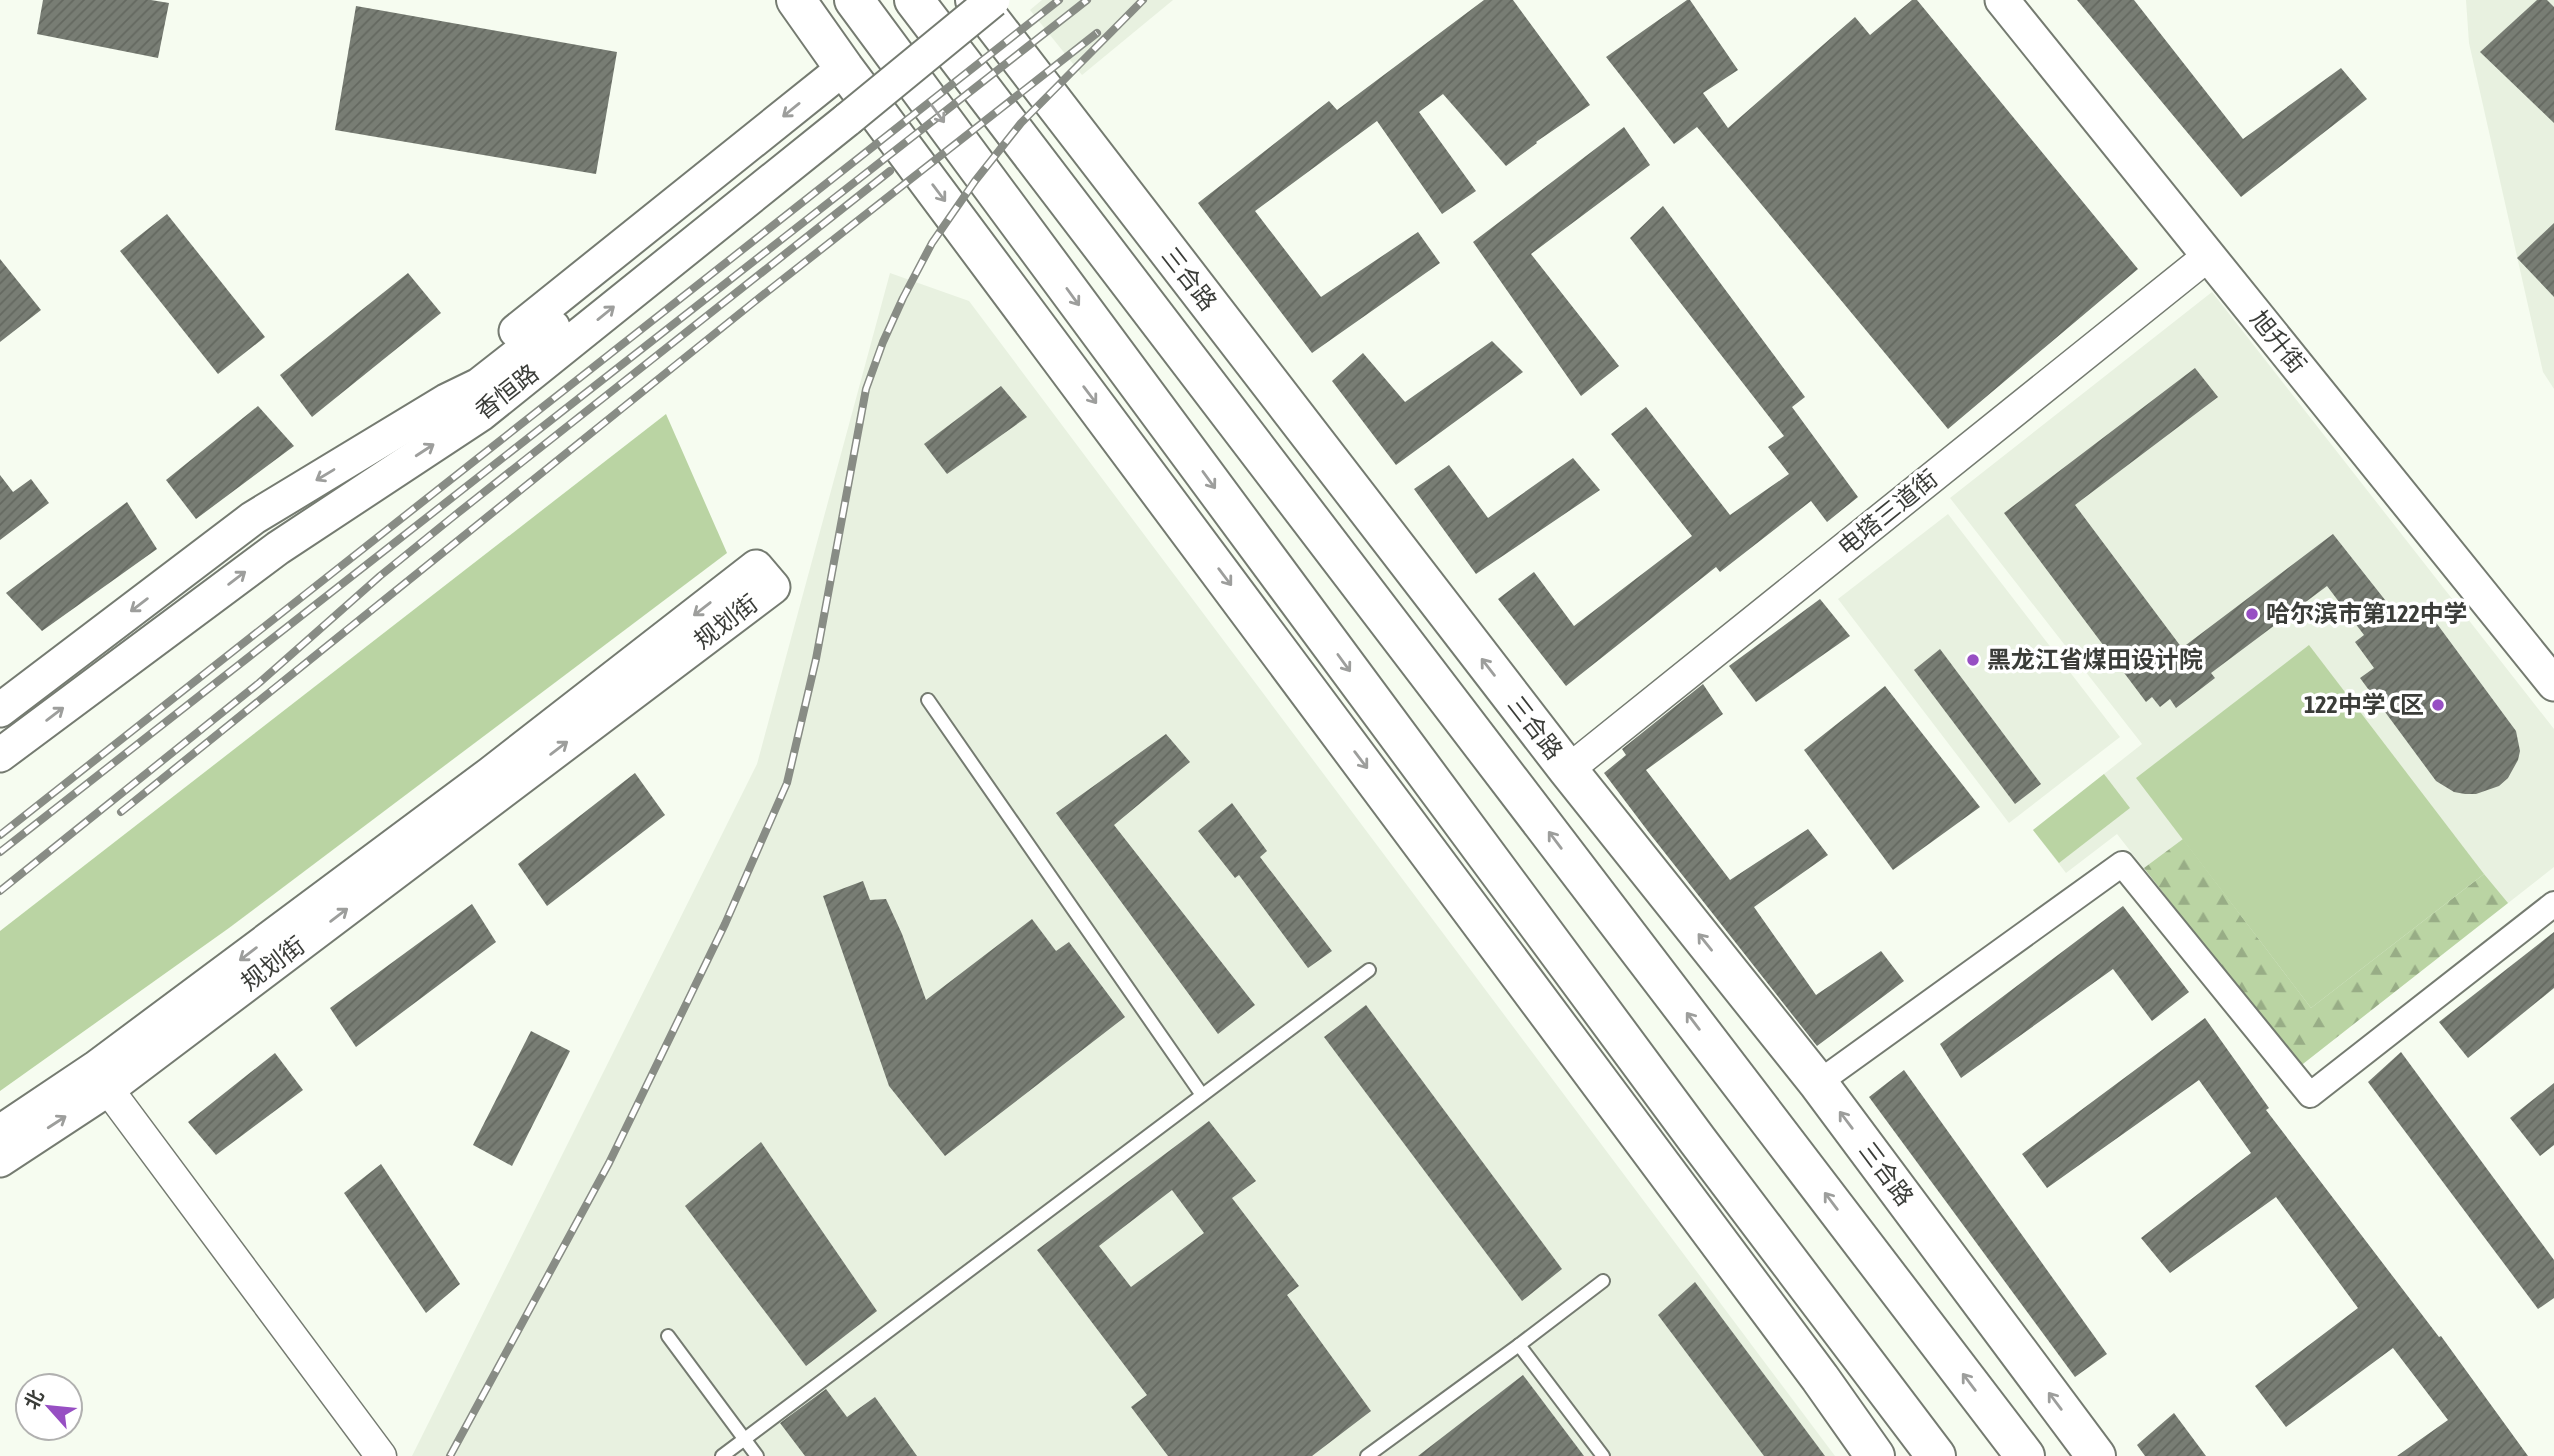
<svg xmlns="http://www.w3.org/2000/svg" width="2554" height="1456" viewBox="0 0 2554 1456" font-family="'Asap Condensed','Noto Sans SC',sans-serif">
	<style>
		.built { fill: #e8f1e0 }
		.forest { fill: url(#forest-firs) }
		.green { fill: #bad4a3 }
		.building { fill: url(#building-hatch); fill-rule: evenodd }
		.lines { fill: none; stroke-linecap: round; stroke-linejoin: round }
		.service-casing { stroke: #757b71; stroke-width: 16 }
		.minor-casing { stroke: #757b71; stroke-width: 28 }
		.tertiary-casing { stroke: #757b71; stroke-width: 33 }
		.secondary-casing { stroke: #757b71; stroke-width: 37 }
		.trunk-casing { stroke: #757b71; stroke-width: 42 }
		.service { stroke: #fff; stroke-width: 12 }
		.minor { stroke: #fff; stroke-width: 24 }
		.tertiary { stroke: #fff; stroke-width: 30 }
		.secondary { stroke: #fff; stroke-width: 33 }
		.trunk { stroke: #fff; stroke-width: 38 }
		.rail-casing { stroke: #888c85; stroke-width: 8 }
		.rail { stroke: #fff; stroke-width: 5; stroke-dasharray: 16; stroke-linecap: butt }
		.secondary-bridge-casing { stroke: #757b71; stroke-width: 37; stroke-linecap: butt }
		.secondary-bridge { stroke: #fff; stroke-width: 33 }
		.oneway { stroke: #9d9e9c }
		.poi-dot { fill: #974fc3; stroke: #fff; stroke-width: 2.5 }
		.labels { text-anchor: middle; stroke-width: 7; stroke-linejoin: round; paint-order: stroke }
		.street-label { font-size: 24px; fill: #3b3d39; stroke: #fff }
		.poi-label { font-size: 24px; font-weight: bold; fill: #3b3d39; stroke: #fff; text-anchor: start }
	</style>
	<defs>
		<pattern id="forest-firs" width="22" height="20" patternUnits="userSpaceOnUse" patternTransform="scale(1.75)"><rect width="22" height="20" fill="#bad4a3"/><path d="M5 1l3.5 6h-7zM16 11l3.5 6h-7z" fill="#98ad86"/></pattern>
		<pattern id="building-hatch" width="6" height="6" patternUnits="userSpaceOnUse" patternTransform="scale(1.75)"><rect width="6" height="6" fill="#787d74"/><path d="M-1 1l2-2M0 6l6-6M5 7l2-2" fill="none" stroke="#646860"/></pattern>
	</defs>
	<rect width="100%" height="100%" fill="#f6fcf0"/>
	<g class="built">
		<path d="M1042 0H1173L1082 75 1030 10Z"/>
		<path d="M2466 0H2554V389L2543 372 2469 43Z"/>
		<path d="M890 273 969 301 1835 1456H412L757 764Z"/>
		<path d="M2212 292 2554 729V867L2299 1067 2117 834 2066 873 2033 830 2142 744 1950 498Z"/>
		<path d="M1948 514 2120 737 2009 823 1838 599Z"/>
	</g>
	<path class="forest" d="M2183 839 2311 1008 2484 874 2508 903 2299 1067 2144 868Z"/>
	<g class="green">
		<path d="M666 414 727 553 229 928 0 1091V931Z"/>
		<path d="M2309 645 2484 874 2311 1008 2136 778Z"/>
		<path d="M2104 774 2130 808 2059 863 2033 830Z"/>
	</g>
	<g class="building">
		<path d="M43 0H151L169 3 158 58 37 34Z"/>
		<path d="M1484 0H1513L1590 105 1536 142 1537 143 1506 166 1443 94 1419 112 1476 191 1442 214 1377 121 1255 211 1321 297 1418 232 1440 263 1312 353 1198 203 1329 101 1337 110Z"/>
		<path d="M1687 0H1690L1738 70 1703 93 1728 128 1855 17 1870 35 1912 0H1917L2138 269 1948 429 1697 127 1674 144 1606 57Z"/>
		<path d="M2077 0H2134L2243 139 2341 68 2367 99 2241 197Z"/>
		<path d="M2537 0H2547L2554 7V123L2480 52Z"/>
		<path d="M356 6 617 52 596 174 335 130Z"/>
		<path d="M1624 127 1650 165 1531 254 1619 366 1581 396 1473 242Z"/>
		<path d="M1663 206 1805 397 1792 407 1858 497 1827 522 1811 501 1720 572 1716 567 1566 686 1498 599 1534 572 1574 626 1692 536 1611 434 1646 407 1730 515 1789 474 1768 447 1784 436 1630 238Z"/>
		<path d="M167 214 265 337 218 374 120 251Z"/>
		<path d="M2554 223V297L2517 258Z"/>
		<path d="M0 259 41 310 0 342Z"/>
		<path d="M408 273 441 313 312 417 280 375Z"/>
		<path d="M1492 341 1523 372 1396 465 1332 381 1363 353 1405 402Z"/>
		<path d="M2195 368 2218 397 2075 505 2182 648 2333 534 2404 624 2426 609 2516 731 2520 751 2518 760 2508 778 2499 786 2476 794H2465L2454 792 2436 781 2360 678 2374 668 2355 642 2364 635 2327 586 2211 673 2215 678 2176 708 2170 699 2160 707 2152 697 2146 702 2004 513Z"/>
		<path d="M1001 386 1027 417 947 474 924 444Z"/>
		<path d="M258 406 294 446 196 519 166 480Z"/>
		<path d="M1573 458 1600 490 1476 574 1414 489 1449 465 1488 518Z"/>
		<path d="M0 475 13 492 31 479 49 503 0 540Z"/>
		<path d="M127 502 157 549 42 631 6 593Z"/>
		<path d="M1820 599 1850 636 1756 702 1729 666Z"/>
		<path d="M1940 649 2041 784 2015 804 1914 670Z"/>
		<path d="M1703 684 1723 714 1646 770 1730 880 1808 829 1828 855 1754 907 1816 995 1881 951 1904 981 1817 1046 1650 834 1604 773 1626 755 1622 749Z"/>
		<path d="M1885 686 1980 807 1893 870 1804 750Z"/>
		<path d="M1166 734 1190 762 1114 825 1255 1005 1218 1034 1056 813Z"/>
		<path d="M635 773 665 815 547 906 518 864Z"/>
		<path d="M1232 803 1267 851 1260 857 1332 951 1308 968 1239 875 1235 878 1198 831Z"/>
		<path d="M863 881 870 900 886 899 902 934 926 1000 1032 919 1056 951 1069 942 1125 1017 945 1156 889 1086 823 896Z"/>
		<path d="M472 904 496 942 356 1047 330 1008Z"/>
		<path d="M2123 906 2189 992 2152 1021 2113 969 1961 1078 1940 1044Z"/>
		<path d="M2554 932V988L2468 1058 2439 1022Z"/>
		<path d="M1366 1005 1562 1269 1522 1301 1324 1037Z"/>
		<path d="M2205 1018 2269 1108 2266 1110 2439 1337 2441 1336 2528 1456H2397L2448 1420 2393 1348 2286 1427 2255 1386 2358 1308 2276 1197 2170 1273 2141 1238 2251 1153 2199 1080 2047 1188 2022 1154Z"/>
		<path d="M531 1031 570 1051 512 1166 473 1145Z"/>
		<path d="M2401 1052 2554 1260V1298L2538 1309 2368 1082Z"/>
		<path d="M275 1053 303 1090 216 1155 188 1122Z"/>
		<path d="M1904 1070 2107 1354 2075 1377 1869 1097Z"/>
		<path d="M2554 1083V1145L2540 1156 2510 1118Z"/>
		<path d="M1209 1121 1256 1181 1232 1198 1299 1286 1287 1295 1371 1411 1312 1456H1168L1131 1407 1147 1395 1037 1250ZM1172 1190 1204 1233 1131 1287 1099 1246Z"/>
		<path d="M761 1142 877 1311 806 1366 685 1206Z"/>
		<path d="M381 1164 460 1284 426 1313 344 1193Z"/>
		<path d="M1695 1282 1825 1456H1764L1658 1315Z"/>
		<path d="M1523 1375 1584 1456H1418Z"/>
		<path d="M826 1389 847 1417 875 1397 917 1456H805L780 1423Z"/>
		<path d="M2174 1413 2206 1456H2145L2137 1445Z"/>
	</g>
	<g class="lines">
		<g class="service-casing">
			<g id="service">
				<path d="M928 700 1202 1095"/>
				<path d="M668 1336 757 1456"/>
				<path d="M1519 1345 1603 1456"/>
				<path d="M722 1456 1369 970"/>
				<path d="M1367 1456 1519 1345 1603 1281"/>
			</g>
		</g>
		<g class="minor-casing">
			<path id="minor" d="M1818 1083 2122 864 2310 1095 2554 904"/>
		</g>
		<g class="tertiary-casing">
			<g id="tertiary">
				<path d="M1568 770 2208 256"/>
				<path d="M108 1089 381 1456"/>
			</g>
		</g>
		<g class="secondary-casing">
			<g id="secondary">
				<path d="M2002 0 2554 684"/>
				<path d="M516 331 844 68"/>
				<path d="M0 710 253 518 446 401 479 385 553 327"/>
				<path d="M0 755 278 548 481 414 848 119"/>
				<path d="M0 1132 97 1067 490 774 756 567 773 587 108 1089 0 1160"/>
			</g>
		</g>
		<g class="trunk-casing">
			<g id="trunk">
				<path d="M796 0 844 68 1820 1378 1875 1456"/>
				<path d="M854 0 1698 1141 1936 1456"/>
				<path d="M914 0 2025 1456"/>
				<path d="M975 0 1568 770 1818 1083 2096 1456"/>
			</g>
		</g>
		<use href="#service" class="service"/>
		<use href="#minor" class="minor"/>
		<use href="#tertiary" class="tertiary"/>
		<use href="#secondary" class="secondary"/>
		<use href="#trunk" class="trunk"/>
		<g class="rail-casing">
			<g id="rail">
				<path d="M121 812 754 302 1097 33"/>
				<path d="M0 835 1059 0"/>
				<path d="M0 852 1087 0"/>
				<path d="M0 891 259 683 380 576 454 516 890 171"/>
				<path d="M450 1456 609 1163 725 924 787 783 816 659 866 389 883 342 903 298 932 243 975 181 1021 123 1143 0"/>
			</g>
		</g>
		<use href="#rail" class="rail"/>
		<g class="secondary-bridge-casing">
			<path id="secondary-bridge" d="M848 119 993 0"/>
		</g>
		<use href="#secondary-bridge" class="secondary-bridge"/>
	</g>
	<defs><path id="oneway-shaft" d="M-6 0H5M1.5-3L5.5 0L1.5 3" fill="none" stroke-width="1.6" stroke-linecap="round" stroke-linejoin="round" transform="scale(1.75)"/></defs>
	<g class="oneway">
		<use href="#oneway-shaft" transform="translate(791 110) rotate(141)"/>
		<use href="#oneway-shaft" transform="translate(938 114) rotate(54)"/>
		<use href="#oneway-shaft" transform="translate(939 193) rotate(53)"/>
		<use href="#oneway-shaft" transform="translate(1073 297) rotate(54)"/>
		<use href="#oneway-shaft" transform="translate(606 313) rotate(-39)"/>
		<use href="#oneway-shaft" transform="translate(1090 395) rotate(53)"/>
		<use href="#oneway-shaft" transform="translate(425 450) rotate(-33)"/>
		<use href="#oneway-shaft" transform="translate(325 475) rotate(149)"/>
		<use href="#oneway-shaft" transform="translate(1209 480) rotate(54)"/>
		<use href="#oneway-shaft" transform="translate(1225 577) rotate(53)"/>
		<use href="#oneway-shaft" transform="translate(237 578) rotate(-37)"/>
		<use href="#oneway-shaft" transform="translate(139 605) rotate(143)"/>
		<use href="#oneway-shaft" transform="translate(702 609) rotate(142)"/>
		<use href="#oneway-shaft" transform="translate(1344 663) rotate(54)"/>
		<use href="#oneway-shaft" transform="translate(1488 667) rotate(-128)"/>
		<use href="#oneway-shaft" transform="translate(55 714) rotate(-37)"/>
		<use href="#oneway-shaft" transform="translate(559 748) rotate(-37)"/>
		<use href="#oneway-shaft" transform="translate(1361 760) rotate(53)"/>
		<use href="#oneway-shaft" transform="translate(1555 840) rotate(-127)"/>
		<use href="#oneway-shaft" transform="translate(339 915) rotate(-37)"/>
		<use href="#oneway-shaft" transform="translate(1705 942) rotate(-129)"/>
		<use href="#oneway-shaft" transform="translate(248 954) rotate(143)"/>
		<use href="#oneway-shaft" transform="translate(1693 1021) rotate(-127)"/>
		<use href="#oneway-shaft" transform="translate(1846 1120) rotate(-127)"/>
		<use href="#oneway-shaft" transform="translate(57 1122) rotate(-33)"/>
		<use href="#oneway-shaft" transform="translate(1831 1201) rotate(-127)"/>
		<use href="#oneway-shaft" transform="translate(1969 1382) rotate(-127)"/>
		<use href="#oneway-shaft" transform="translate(2055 1401) rotate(-127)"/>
	</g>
	<g class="poi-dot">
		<circle cx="2252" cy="614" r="7"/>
		<circle cx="1973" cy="660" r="7"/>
		<circle cx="2438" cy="705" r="7"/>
	</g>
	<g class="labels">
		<g class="street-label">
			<text transform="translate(1189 279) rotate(52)" y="8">三合路</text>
			<text transform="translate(2278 342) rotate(51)" y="8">旭升街</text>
			<text transform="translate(507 392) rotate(-38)" y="8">香恒路</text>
			<text transform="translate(1888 513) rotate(-39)" y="8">电塔三道街</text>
			<text transform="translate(726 622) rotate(-37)" y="8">规划街</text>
			<text transform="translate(1535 728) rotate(52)" y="8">三合路</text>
			<text transform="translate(273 964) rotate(-37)" y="8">规划街</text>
			<text transform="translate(1886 1174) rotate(53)" y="8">三合路</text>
		</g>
		<g class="poi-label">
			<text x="2266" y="622">哈尔滨市第122中学</text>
			<text x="1987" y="668">黑龙江省煤田设计院</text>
			<text x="2424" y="713" text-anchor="end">122中学 C区</text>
		</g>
	</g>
	<g transform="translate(49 1407) rotate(297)"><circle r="33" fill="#ffffff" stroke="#b1b1b0" stroke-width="2"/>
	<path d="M0-5L12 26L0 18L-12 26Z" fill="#974fc3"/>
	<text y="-10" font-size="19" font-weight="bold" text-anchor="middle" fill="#3b3d39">北</text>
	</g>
</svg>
